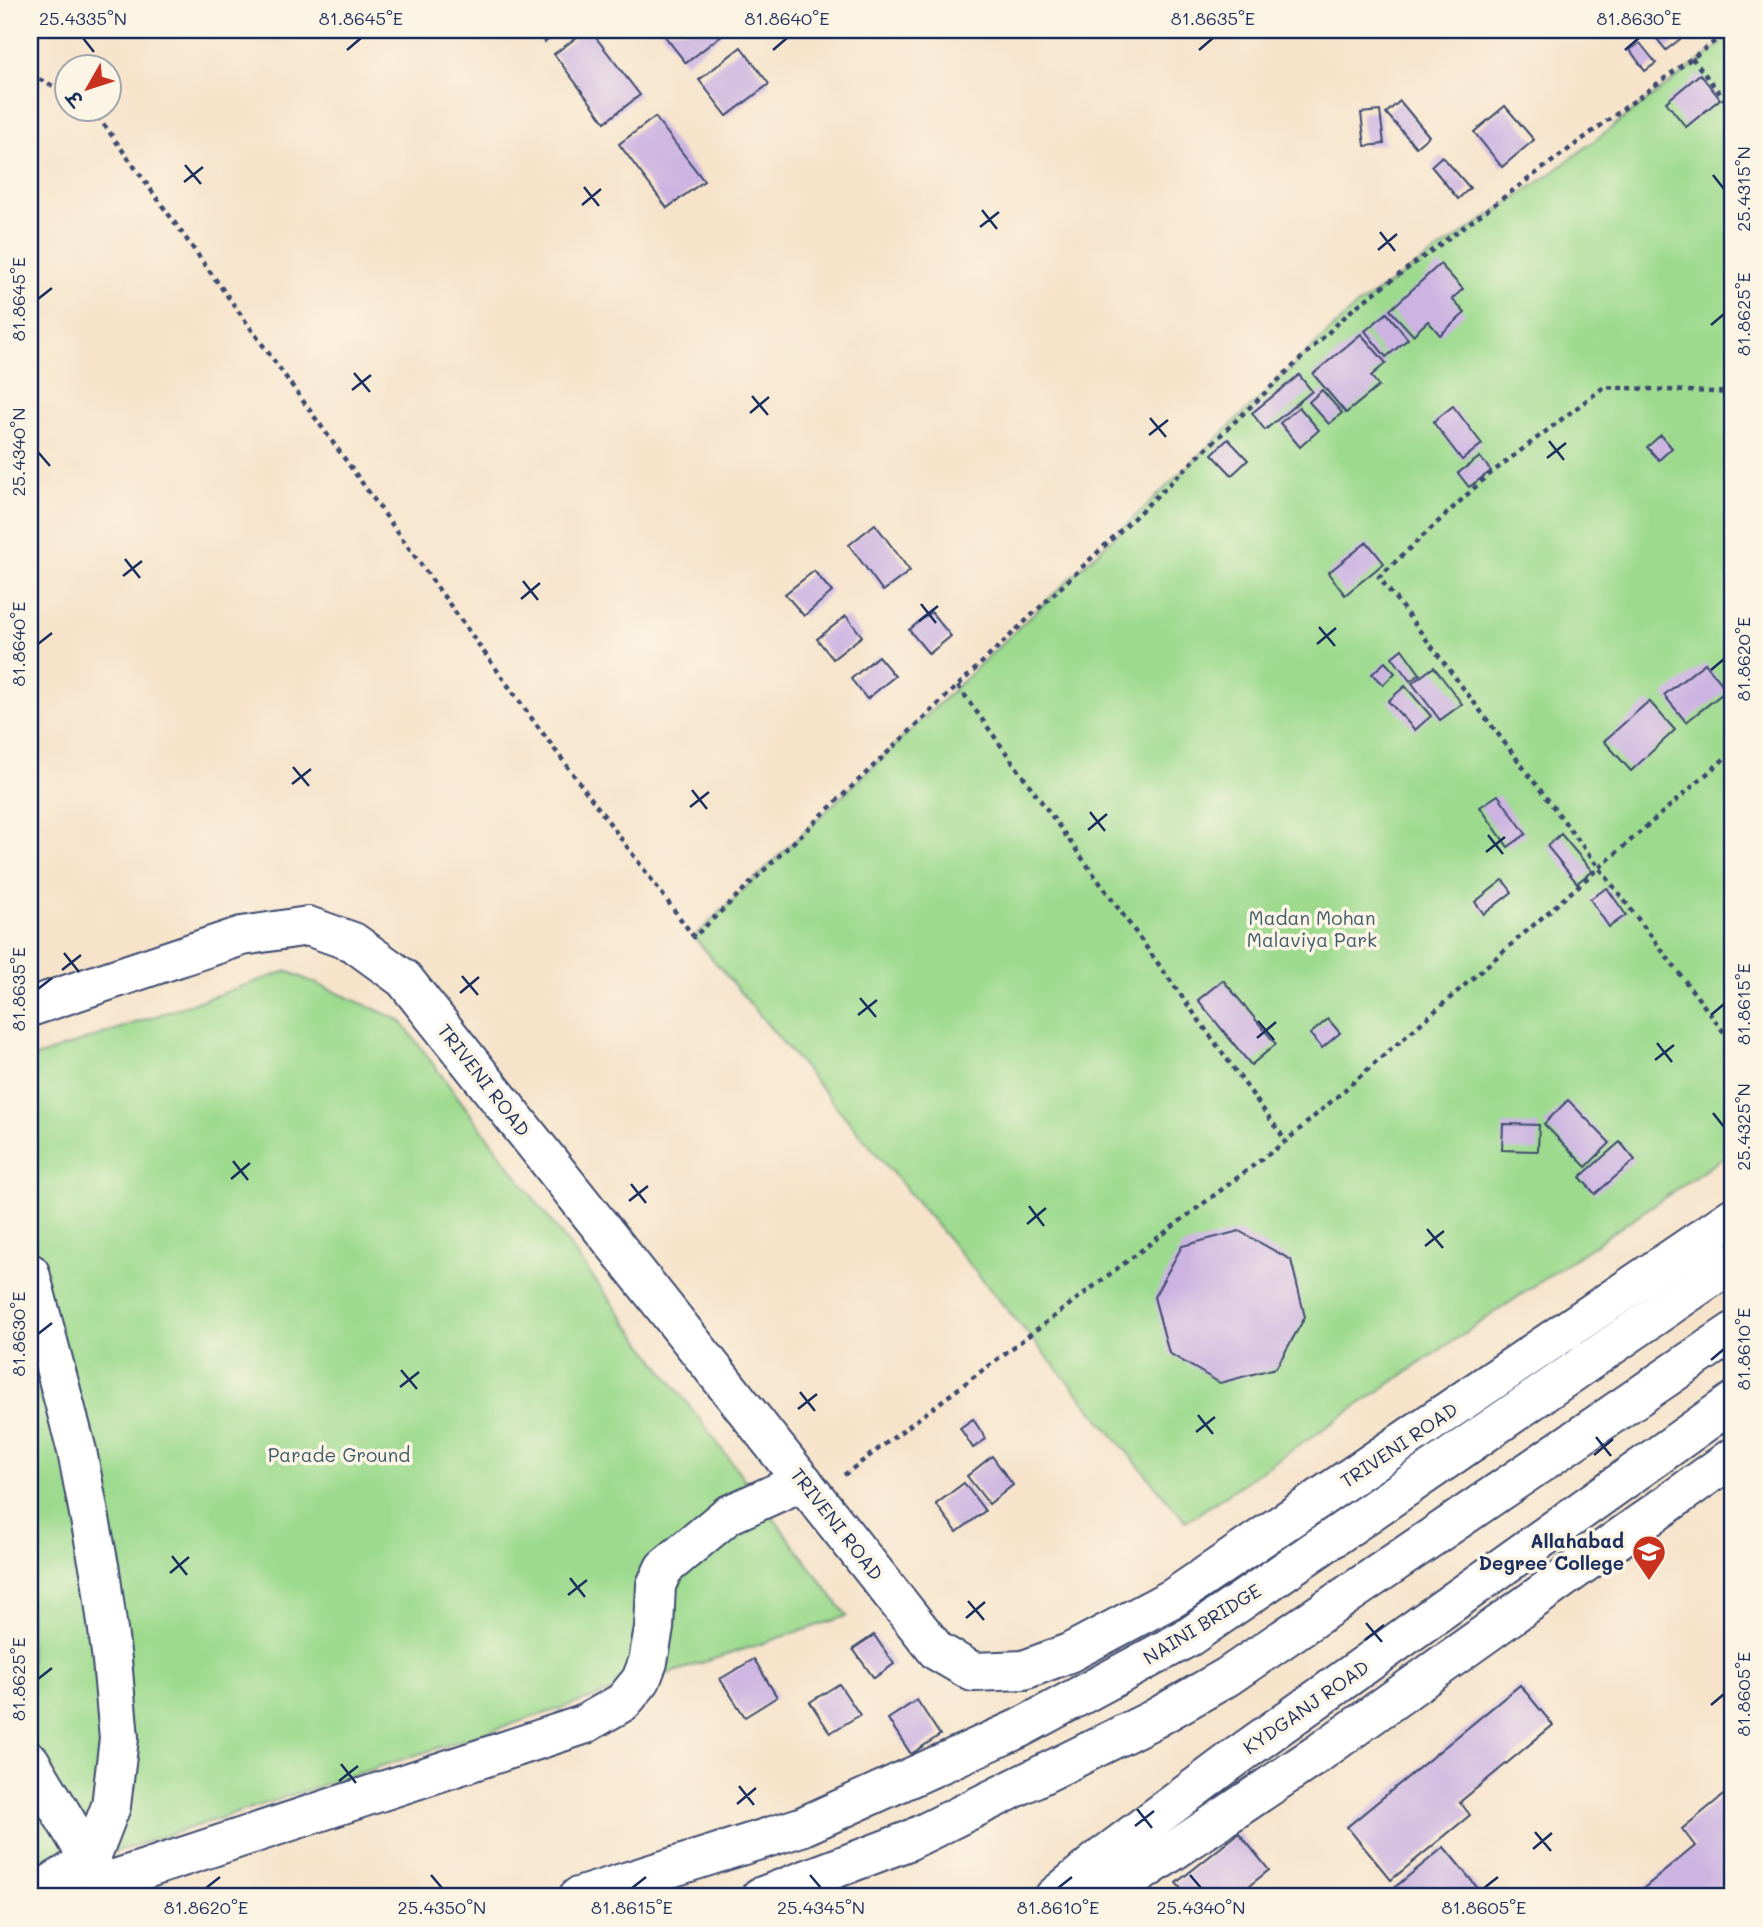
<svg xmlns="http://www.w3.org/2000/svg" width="1763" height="1927" viewBox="0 0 1763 1927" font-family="Mali,'Playpen Sans Deva',sans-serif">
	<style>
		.green { fill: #9dda8e; stroke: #5c8476; stroke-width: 2 }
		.building { fill: #ccb3e1 }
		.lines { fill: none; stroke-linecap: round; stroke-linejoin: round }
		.minor-casing { stroke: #3c4a6e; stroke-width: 42 }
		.major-casing { stroke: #3c4a6e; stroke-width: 42 }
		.highway-casing { stroke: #3c4a6e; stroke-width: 42 }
		.path { stroke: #3c4a6e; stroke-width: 4.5; stroke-dasharray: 5 5; stroke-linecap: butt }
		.minor { stroke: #fff; stroke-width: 38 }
		.major { stroke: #fff; stroke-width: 38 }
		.highway { stroke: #fff; stroke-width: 38 }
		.ticks { fill: none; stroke: #1b2f5e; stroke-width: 2.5 }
		.labels { text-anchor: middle; stroke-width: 7; stroke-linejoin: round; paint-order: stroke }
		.park-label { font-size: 19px; fill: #3c5a6a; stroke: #fcf5e5 }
		.street-label { font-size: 19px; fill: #1b2f5e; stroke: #fcf5e5 }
		.poi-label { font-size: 19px; font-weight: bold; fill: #1b2f5e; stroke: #fcf5e5; text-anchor: end }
		.neatline { fill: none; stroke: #1b2f5e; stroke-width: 2.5 }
		.ticks-label { font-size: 18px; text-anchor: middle; fill: #1b2f5e }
	</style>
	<rect width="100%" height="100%" fill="#fcf5e5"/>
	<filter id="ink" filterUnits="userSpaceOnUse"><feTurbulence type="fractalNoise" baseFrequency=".0143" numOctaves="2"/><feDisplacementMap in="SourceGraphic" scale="14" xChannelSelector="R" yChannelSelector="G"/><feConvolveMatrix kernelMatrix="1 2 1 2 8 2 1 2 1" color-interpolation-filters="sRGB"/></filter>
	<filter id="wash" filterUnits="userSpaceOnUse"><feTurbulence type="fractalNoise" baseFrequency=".00686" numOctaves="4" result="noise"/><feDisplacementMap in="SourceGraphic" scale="28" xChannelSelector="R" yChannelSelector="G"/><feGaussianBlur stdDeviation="1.57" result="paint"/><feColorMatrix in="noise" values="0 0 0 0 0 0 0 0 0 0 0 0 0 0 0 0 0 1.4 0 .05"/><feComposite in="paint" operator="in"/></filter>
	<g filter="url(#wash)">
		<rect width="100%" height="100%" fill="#f6e3ca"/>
		<g class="green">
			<path d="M1733 35V1151L1186 1522 694 937 1354 308 1552 173Z"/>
			<path d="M287 971 400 1020 847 1616 90 1860 30 1883V1059Z"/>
		</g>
		<g id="blocks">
			<g class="building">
				<path d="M536 30H562L545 42Z"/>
				<path d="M587 30H590L640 95 605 122 554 54Z"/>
				<path d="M660 30H720L723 34 686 63Z"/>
				<path d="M1650 30H1685L1688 33 1666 50Z"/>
				<path d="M1640 43 1656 63 1645 71 1630 50Z"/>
				<path d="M741 47 769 84 727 116 699 80Z"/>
				<path d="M1700 74 1720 99 1686 127 1666 102Z"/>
				<path d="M1400 101 1429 136 1416 147 1386 113Z"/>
				<path d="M1505 106 1534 140 1502 167 1474 132Z"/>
				<path d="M1380 111 1384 144 1365 146 1361 113Z"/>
				<path d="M655 117 704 181 667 208 619 144Z"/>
				<path d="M1442 156 1470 188 1458 199 1431 166Z"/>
				<path d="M1440 264 1463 289 1452 299 1465 313 1440 335 1428 321 1413 335 1390 310Z"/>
				<path d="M1387 313 1408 339 1386 357 1365 331Z"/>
				<path d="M1361 334 1386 363 1371 376 1379 386 1346 413 1313 374Z"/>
				<path d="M1299 375 1312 391 1265 430 1252 413Z"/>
				<path d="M1322 390 1342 413 1329 424 1309 402Z"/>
				<path d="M1453 406 1482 444 1462 460 1433 422Z"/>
				<path d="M1299 407 1319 430 1300 447 1280 423Z"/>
				<path d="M1661 435 1672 448 1659 460 1647 447Z"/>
				<path d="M1228 439 1248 460 1232 475 1212 454Z"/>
				<path d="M1480 457 1491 471 1469 487 1458 473Z"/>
				<path d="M875 524 910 571 883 591 849 545Z"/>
				<path d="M1367 542 1384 563 1345 595 1328 573Z"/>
				<path d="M814 571 832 592 804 616 785 594Z"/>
				<path d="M931 612 951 636 929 654 909 630Z"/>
				<path d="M846 616 862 636 833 659 817 639Z"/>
				<path d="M1402 649 1420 674 1410 681 1392 657Z"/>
				<path d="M878 656 895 676 867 699 851 679Z"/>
				<path d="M1385 662 1395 673 1383 685 1372 674Z"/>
				<path d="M1705 663 1727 690 1686 722 1664 695Z"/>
				<path d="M1434 667 1462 704 1440 720 1412 683Z"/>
				<path d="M1405 686 1431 716 1415 730 1388 701Z"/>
				<path d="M1649 701 1675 730 1631 771 1604 741Z"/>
				<path d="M1498 795 1526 834 1508 847 1480 807Z"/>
				<path d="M1561 834 1592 871 1577 883 1547 846Z"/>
				<path d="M1503 880 1512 892 1484 914 1475 902Z"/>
				<path d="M1607 888 1626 915 1609 927 1590 899Z"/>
				<path d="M1223 980 1276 1044 1251 1065 1198 1000Z"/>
				<path d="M1328 1019 1340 1033 1322 1048 1310 1034Z"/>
				<path d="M1568 1100 1610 1143 1586 1167 1544 1124Z"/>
				<path d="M1503 1124 1539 1125 1538 1151 1502 1150Z"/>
				<path d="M1620 1142 1635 1160 1595 1194 1580 1177Z"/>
				<path d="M1239 1231 1291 1260 1305 1317 1276 1368 1220 1383 1169 1353 1154 1297 1182 1246Z"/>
				<path d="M973 1419 986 1439 973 1448 960 1428Z"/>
				<path d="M992 1456 1013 1485 989 1504 967 1476Z"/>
				<path d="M964 1483 985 1511 957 1532 936 1504Z"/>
				<path d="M874 1635 894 1664 874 1678 853 1649Z"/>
				<path d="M754 1659 777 1697 745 1717 720 1679Z"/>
				<path d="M839 1684 860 1715 830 1733 810 1702Z"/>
				<path d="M1520 1685 1553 1725 1460 1802 1470 1815 1391 1880 1347 1827Z"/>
				<path d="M917 1700 940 1735 911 1754 888 1719Z"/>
				<path d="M1733 1787V1897H1633L1695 1846 1682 1829Z"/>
				<path d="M1239 1833 1269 1870 1235 1897H1188L1176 1883Z"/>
				<path d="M1444 1847 1485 1897H1383Z"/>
			</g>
		</g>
	</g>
	<g filter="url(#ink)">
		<use href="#blocks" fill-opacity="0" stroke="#3c4a6e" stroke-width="2"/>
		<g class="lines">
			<g class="minor-casing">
				<g id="minor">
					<path d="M30 1273 77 1451 100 1571 112 1660 119 1738 111 1806 90 1860 46 1887 30 1890"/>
					<path d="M30 1761 99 1876"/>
					<path d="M103 1883 583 1725 623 1702 641 1680 648 1662 654 1628 656 1585 664 1568 728 1515 803 1481"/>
				</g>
			</g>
			<g class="major-casing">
				<g id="major">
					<path d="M30 1007 242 936 308 926 353 942 404 979 937 1651 973 1672 1024 1670 1069 1653 1173 1598 1733 1217"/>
					<path d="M1054 1897 1100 1859 1236 1757 1733 1402"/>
					<path d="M1110 1897 1130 1880 1319 1753 1733 1457"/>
				</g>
			</g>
			<g class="highway-casing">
				<g id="highway">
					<path d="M578 1897 801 1827 1020 1728 1189 1637 1733 1262"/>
					<path d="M760 1897 908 1841 1154 1719 1227 1677 1733 1332"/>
				</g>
			</g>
			<g class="path">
				<path d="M1692 58 1733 110"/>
				<path d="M30 75 66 92"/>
				<path d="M92 108 530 716 694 937 1354 308 1730 30"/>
				<path d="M1733 393 1604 387 1486 477 1379 577 1726 1035 1733 1029"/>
				<path d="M958 686 1286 1141"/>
				<path d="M844 1475 1286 1141 1733 751"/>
			</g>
			<use href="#minor" class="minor"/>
			<use href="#major" class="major"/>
			<use href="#highway" class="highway"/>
		</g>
	</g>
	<path class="ticks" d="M83 38 94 52M347 50 361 38M773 50 787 38M1199 50 1213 38M1625 50 1639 38M185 165 201 184M1713 175 1724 189M184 182 203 167M584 187 599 206M582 205 601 189M982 210 997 229M980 227 999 212M1380 232 1395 251M1378 250 1397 234M38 299 52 288M1711 325 1724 314M354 373 370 392M352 390 371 375M752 396 768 415M750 413 769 397M1150 418 1166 437M1149 435 1168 420M1549 441 1564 460M38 452 50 466M1547 458 1566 443M125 559 140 578M123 576 142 561M523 581 538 600M521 599 540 583M921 604 936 623M919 621 938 606M1319 627 1335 646M38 644 52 633M1317 644 1336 628M1711 670 1724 659M293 767 309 786M292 784 311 769M692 790 707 809M690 807 709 792M1090 812 1105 831M1088 830 1107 814M1488 835 1503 854M1486 852 1505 837M64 953 79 972M62 970 81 955M462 976 478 995M38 989 52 978M460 993 479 977M860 998 876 1017M858 1015 877 1000M1711 1015 1724 1004M1258 1021 1274 1040M1257 1038 1276 1022M1657 1043 1672 1062M1655 1060 1674 1045M1713 1113 1724 1127M233 1161 248 1180M231 1179 250 1163M631 1184 646 1203M629 1201 648 1186M1029 1206 1044 1226M1027 1224 1046 1208M1427 1229 1443 1248M1425 1246 1444 1231M38 1334 52 1323M1711 1360 1724 1349M401 1370 417 1389M400 1387 419 1372M800 1392 815 1411M798 1409 817 1394M1198 1415 1213 1434M1196 1432 1215 1417M1596 1437 1611 1456M1594 1455 1613 1439M172 1556 187 1575M170 1573 189 1557M570 1578 585 1597M568 1595 587 1580M968 1601 984 1620M966 1618 985 1602M1366 1623 1382 1642M1365 1640 1384 1625M38 1679 52 1668M1711 1705 1724 1694M341 1764 356 1783M339 1781 358 1766M739 1786 754 1805M737 1804 756 1788M1137 1809 1152 1828M1135 1826 1154 1811M1535 1832 1551 1851M1533 1849 1552 1833M431 1875 442 1888M810 1875 821 1888M1190 1875 1201 1888M206 1888 220 1877M632 1888 646 1877M1058 1888 1072 1877M1484 1888 1498 1877"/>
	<defs>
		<g id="university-pin" transform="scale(1.75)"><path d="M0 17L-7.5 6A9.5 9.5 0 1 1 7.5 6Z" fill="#c8321e" stroke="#fcf5e5"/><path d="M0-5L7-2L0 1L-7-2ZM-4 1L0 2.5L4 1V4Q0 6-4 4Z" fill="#fff"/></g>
	</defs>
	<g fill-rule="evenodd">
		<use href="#university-pin" x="1649" y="1552"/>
	</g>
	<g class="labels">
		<g class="park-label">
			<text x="1312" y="925">Madan Mohan<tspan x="1312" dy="22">Malaviya Park</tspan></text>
			<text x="339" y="1462">Parade Ground</text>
		</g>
		<g class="street-label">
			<text transform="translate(484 1080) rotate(52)" y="7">TRIVENI ROAD</text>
			<text transform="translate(1399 1445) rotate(-34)" y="7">TRIVENI ROAD</text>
			<text transform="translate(837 1524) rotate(52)" y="7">TRIVENI ROAD</text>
			<text transform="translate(1202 1624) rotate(-32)" y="7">NAINI BRIDGE</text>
			<text transform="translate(1306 1707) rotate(-35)" y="7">KYDGANJ ROAD</text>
		</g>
		<g class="poi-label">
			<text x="1624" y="1548">Allahabad<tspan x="1624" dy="22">Degree College</tspan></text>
		</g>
	</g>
	<rect width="1763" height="1927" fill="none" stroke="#fcf5e5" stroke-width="77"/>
	<g transform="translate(88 88) rotate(231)"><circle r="33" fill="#fcf5e5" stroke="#a2a6af" stroke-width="2"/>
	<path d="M0-5L12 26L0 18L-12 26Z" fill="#c8321e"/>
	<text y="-10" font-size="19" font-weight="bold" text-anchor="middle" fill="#1b2f5e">उ</text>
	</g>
	<rect x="38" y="38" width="1686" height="1850" class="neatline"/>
	<g class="ticks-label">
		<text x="83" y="25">25.4335°N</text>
		<text x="361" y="25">81.8645°E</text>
		<text x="787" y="25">81.8640°E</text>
		<text x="1213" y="25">81.8635°E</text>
		<text x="1639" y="25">81.8630°E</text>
		<text transform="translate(1744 189) rotate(-90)" y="6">25.4315°N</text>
		<text transform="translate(19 299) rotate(-90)" y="6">81.8645°E</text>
		<text transform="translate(1744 314) rotate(-90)" y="6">81.8625°E</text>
		<text transform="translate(19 452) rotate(-90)" y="6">25.4340°N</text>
		<text transform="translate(19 644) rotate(-90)" y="6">81.8640°E</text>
		<text transform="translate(1744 659) rotate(-90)" y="6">81.8620°E</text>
		<text transform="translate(19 989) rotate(-90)" y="6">81.8635°E</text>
		<text transform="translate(1744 1004) rotate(-90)" y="6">81.8615°E</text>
		<text transform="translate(1744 1127) rotate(-90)" y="6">25.4325°N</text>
		<text transform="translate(19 1334) rotate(-90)" y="6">81.8630°E</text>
		<text transform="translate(1744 1349) rotate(-90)" y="6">81.8610°E</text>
		<text transform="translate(19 1679) rotate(-90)" y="6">81.8625°E</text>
		<text transform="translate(1744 1694) rotate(-90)" y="6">81.8605°E</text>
		<text x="206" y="1914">81.8620°E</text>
		<text x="442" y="1914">25.4350°N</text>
		<text x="632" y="1914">81.8615°E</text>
		<text x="821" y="1914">25.4345°N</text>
		<text x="1058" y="1914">81.8610°E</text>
		<text x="1201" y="1914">25.4340°N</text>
		<text x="1484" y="1914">81.8605°E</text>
	</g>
</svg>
